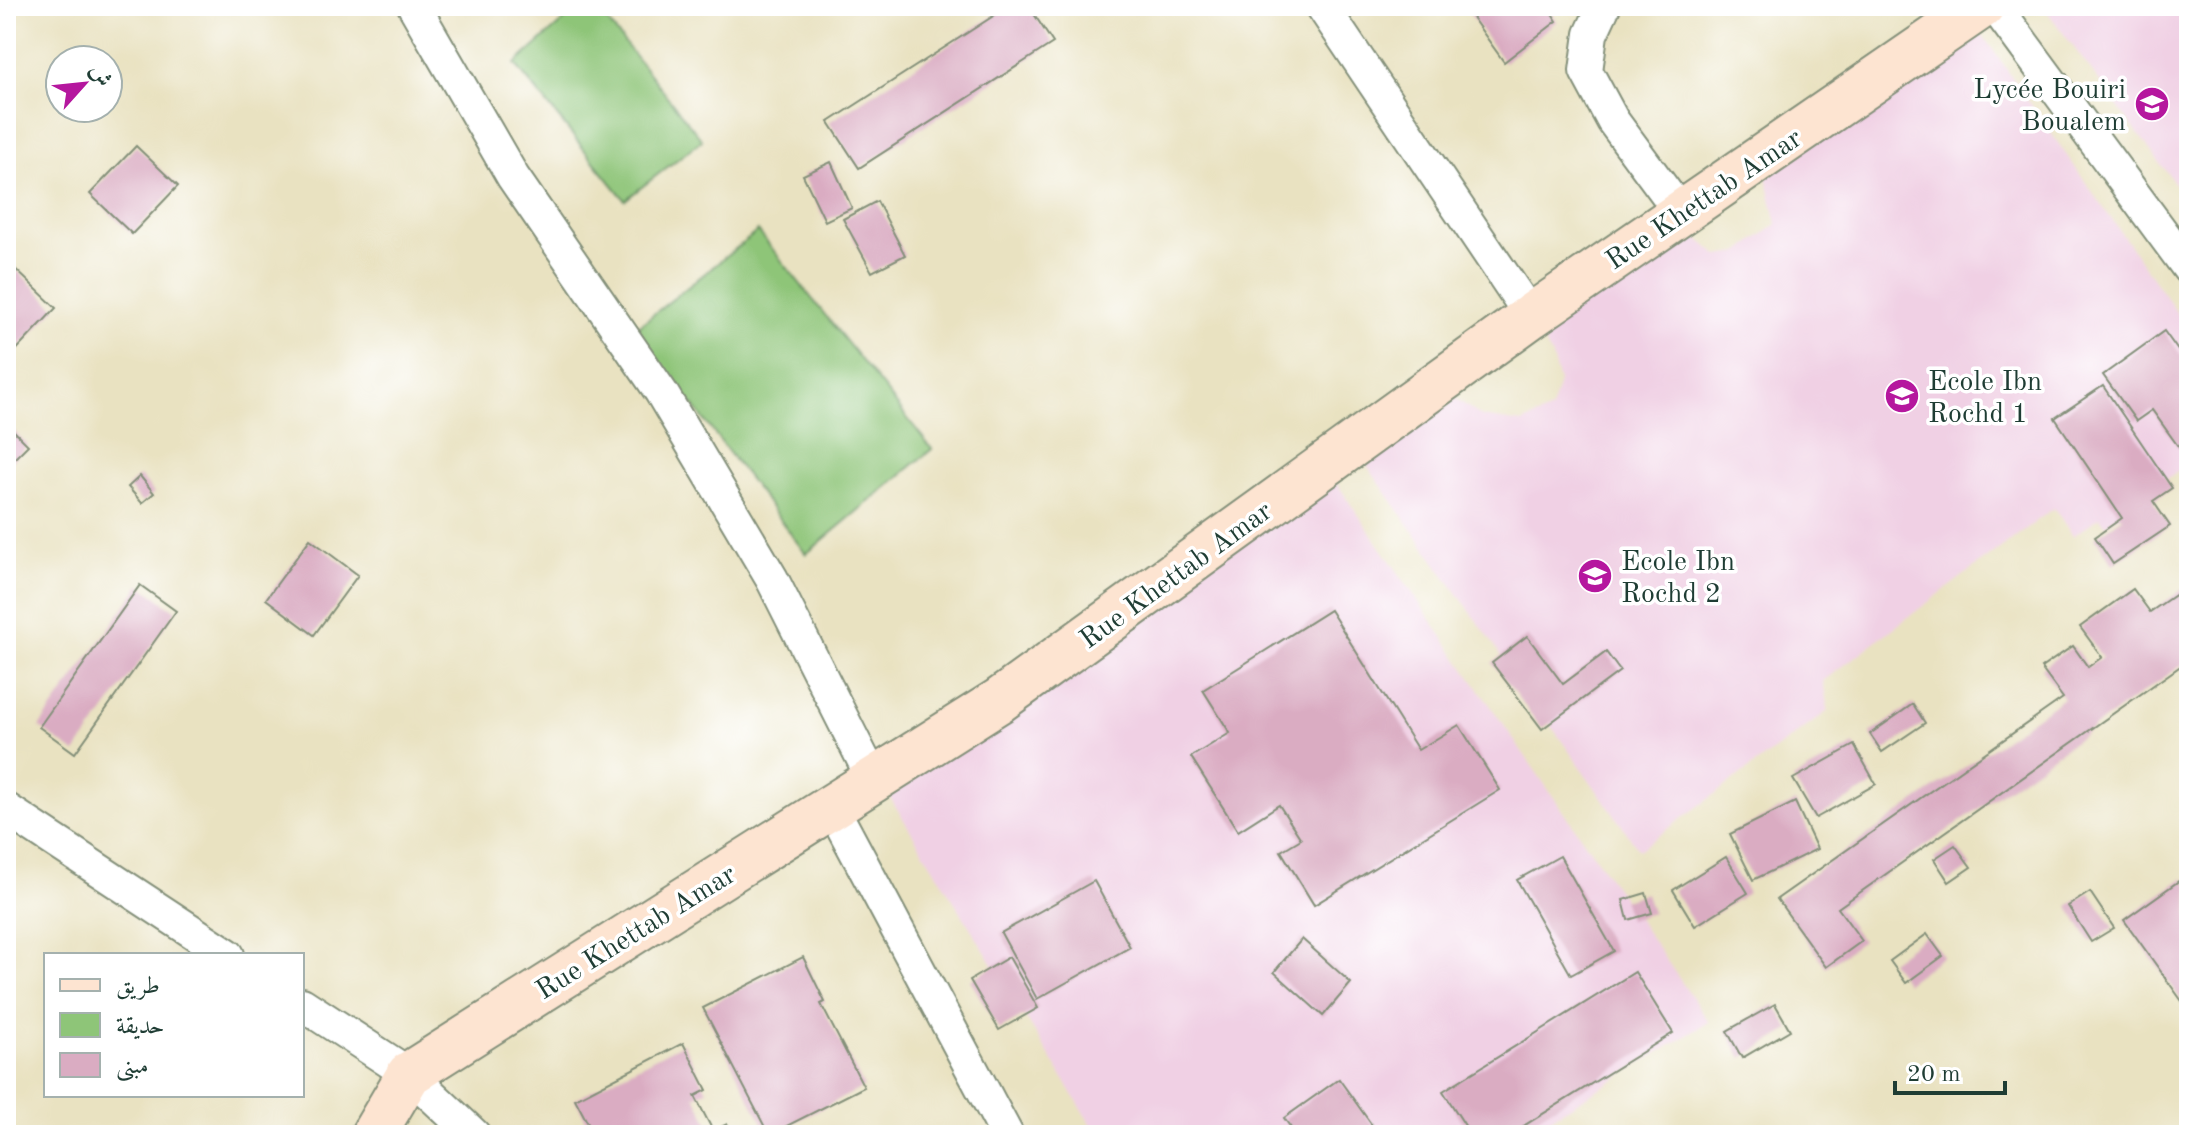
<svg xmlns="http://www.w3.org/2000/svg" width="2195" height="1141" viewBox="0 0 2195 1141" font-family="'Old Standard TT',Amiri,serif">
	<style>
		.built { fill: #f0d0e4 }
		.green { fill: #8ec578; stroke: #568156; stroke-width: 2 }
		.building { fill: #daacc2 }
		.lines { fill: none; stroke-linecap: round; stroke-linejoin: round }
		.minor-casing { stroke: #84907a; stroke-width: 36 }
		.secondary-casing { stroke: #84907a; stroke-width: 48 }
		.minor { stroke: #fff; stroke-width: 32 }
		.secondary { stroke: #fde4d1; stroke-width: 44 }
		.labels { text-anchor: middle; stroke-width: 7; stroke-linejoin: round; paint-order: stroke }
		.poi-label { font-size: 28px; fill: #1f3d34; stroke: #fff; text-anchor: start }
		.street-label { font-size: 28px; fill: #1f3d34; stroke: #fff }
	</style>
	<rect width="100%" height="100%" fill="#fff"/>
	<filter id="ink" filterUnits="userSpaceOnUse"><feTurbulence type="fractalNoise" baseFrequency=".0125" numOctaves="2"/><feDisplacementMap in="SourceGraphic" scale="16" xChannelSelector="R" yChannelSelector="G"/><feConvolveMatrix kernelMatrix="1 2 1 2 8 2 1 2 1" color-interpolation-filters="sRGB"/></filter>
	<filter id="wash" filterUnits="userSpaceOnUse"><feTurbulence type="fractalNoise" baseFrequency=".006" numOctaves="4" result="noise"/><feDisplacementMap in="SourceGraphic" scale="32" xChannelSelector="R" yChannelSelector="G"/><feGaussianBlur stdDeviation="1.8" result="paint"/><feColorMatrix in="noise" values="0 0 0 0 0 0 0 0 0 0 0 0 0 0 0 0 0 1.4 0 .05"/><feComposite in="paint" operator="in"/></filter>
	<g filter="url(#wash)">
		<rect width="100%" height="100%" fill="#e9e2c1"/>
		<g class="built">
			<path d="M2043 6H2189V202Z"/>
			<path d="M1972 20 2189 330V462L2106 525 2099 517 2073 536 2054 508 1823 681 1828 711 1639 850 1361 457 1448 393 1482 417 1522 423 1551 410 1559 382 1552 357 1533 323 1682 219 1700 240 1719 256 1738 253 1777 224 1763 163Z"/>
			<path d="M1331 475 1709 1022 1523 1135H1098L880 781Z"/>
		</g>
		<g class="green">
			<path d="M580 6H595L702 140 625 200 515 64Z"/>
			<path d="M758 231 932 449 806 554 635 329Z"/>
		</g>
		<g id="blocks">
			<g class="building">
				<path d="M1009 6H1033L1030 8 1053 43 859 168 829 122Z"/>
				<path d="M1464 6H1547L1557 21 1504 62Z"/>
				<path d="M136 146 178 186 132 234 90 194Z"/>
				<path d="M831 162 852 208 825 221 803 175Z"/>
				<path d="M877 201 905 255 872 272 843 219Z"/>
				<path d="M9 263 56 308 6 361V266Z"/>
				<path d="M2164 331 2189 366V448L2183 453 2152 410 2136 421 2103 375Z"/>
				<path d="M2103 386 2172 488 2153 501 2170 526 2113 564 2095 537 2122 518 2055 418Z"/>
				<path d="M6 423 28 445 6 467Z"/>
				<path d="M140 476 154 493 142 503 128 487Z"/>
				<path d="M310 539 358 575 314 635 266 599Z"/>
				<path d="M140 585 176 611 75 753 39 727Z"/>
				<path d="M2189 585V660L1838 908 1862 941 1826 967 1777 899 2063 698 2041 668 2073 646 2088 667 2102 657 2080 627 2133 589 2150 612Z"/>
				<path d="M1330 610 1418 750 1459 725 1500 790 1314 905 1281 851 1301 839 1279 805 1238 831 1191 757 1230 733 1203 690Z"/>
				<path d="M1527 636 1563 684 1606 652 1620 671 1542 729 1492 663Z"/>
				<path d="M1913 704 1925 723 1882 752 1870 734Z"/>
				<path d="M1854 745 1876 784 1816 818 1793 779Z"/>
				<path d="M1795 802 1817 849 1753 880 1730 834Z"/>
				<path d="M1955 845 1971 867 1949 882 1934 859Z"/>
				<path d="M1560 856 1614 951 1571 975 1517 880Z"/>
				<path d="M1726 857 1748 893 1695 926 1673 890Z"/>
				<path d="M2183 878 2189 886V1011L2124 920Z"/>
				<path d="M1094 881 1130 947 1037 999 1001 933Z"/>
				<path d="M2090 892 2114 928 2091 942 2068 906Z"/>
				<path d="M1646 893 1652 913 1628 920 1623 900Z"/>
				<path d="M1927 934 1943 956 1906 983 1890 961Z"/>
				<path d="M1302 939 1351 983 1323 1016 1274 972Z"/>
				<path d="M803 957 825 1002 821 1004 864 1087 769 1135 703 1008Z"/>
				<path d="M1009 957 1038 1008 999 1030 970 980Z"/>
				<path d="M1635 972 1673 1033 1509 1135H1471L1443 1091Z"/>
				<path d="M1775 1004 1790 1030 1742 1058 1727 1031Z"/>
				<path d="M683 1043 707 1090 695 1096 713 1131 727 1124 732 1135H594L575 1099Z"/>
				<path d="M1339 1079 1379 1135H1296L1284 1118Z"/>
			</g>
		</g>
	</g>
	<g filter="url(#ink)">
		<use href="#blocks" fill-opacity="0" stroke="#84907a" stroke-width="2"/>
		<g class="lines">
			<g class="minor-casing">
				<g id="minor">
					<path d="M414 6 513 177 661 392 772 579 874 781"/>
					<path d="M1322 6 1531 316"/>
					<path d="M1604 6 1591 34 1586 71 1613 121 1681 213"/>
					<path d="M1995 6 2189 269"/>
					<path d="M832 807 1007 1135"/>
					<path d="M6 809 228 955"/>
					<path d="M302 1004 409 1074 474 1135"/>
				</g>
			</g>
			<g class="secondary-casing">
				<path id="secondary" d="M373 1135 409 1074 1000 700 1531 316 1982 6"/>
			</g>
			<use href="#minor" class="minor"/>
			<use href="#secondary" class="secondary"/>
		</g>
	</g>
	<defs>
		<g id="school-disc" transform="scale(1.8)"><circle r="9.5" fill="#b5179e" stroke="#fff"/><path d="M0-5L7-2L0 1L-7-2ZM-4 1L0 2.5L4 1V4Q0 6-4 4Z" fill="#fff"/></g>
	</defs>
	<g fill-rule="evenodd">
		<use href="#school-disc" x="2152" y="104"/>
		<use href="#school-disc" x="1902" y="396"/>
		<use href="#school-disc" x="1595" y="576"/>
	</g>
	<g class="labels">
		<g class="poi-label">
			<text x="2126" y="98" text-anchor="end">Lycée Bouiri<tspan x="2126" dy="32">Boualem</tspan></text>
			<text x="1928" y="390">Ecole Ibn<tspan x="1928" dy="32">Rochd 1</tspan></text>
			<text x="1621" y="570">Ecole Ibn<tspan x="1621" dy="32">Rochd 2</tspan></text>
		</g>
		<g class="street-label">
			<text transform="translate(1703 198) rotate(-34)" y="10">Rue Khettab Amar</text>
			<text transform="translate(1175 574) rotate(-36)" y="10">Rue Khettab Amar</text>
			<text transform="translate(635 931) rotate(-32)" y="10">Rue Khettab Amar</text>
		</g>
	</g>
	<rect width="2195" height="1141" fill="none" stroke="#fff" stroke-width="32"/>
	<rect x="44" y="953" width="260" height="144" fill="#ffffff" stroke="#a5b1ae" stroke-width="2"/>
	<rect x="60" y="979" width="40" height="12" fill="#fde4d1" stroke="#a5b1ae" stroke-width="2"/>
	<text x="116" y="993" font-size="24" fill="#1f3d34">طريق</text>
	<rect x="60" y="1013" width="40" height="24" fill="#8ec578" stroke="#a5b1ae" stroke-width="2"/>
	<text x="116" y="1033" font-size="24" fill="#1f3d34">حديقة</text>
	<rect x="60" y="1053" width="40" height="24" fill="#daacc2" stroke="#a5b1ae" stroke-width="2"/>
	<text x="116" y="1073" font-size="24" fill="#1f3d34">مبنى</text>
	<g transform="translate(84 84) rotate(63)"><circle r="38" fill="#ffffff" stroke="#a5b1ae" stroke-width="2"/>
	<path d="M0-6L14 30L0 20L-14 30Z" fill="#b5179e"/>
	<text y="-12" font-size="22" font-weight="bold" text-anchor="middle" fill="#1f3d34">ش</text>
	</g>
	<path d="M1895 1081v12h110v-12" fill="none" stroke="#1f3d34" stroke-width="4"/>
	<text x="1907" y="1081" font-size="24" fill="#1f3d34" stroke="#ffffff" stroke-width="6" paint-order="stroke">20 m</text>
</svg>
